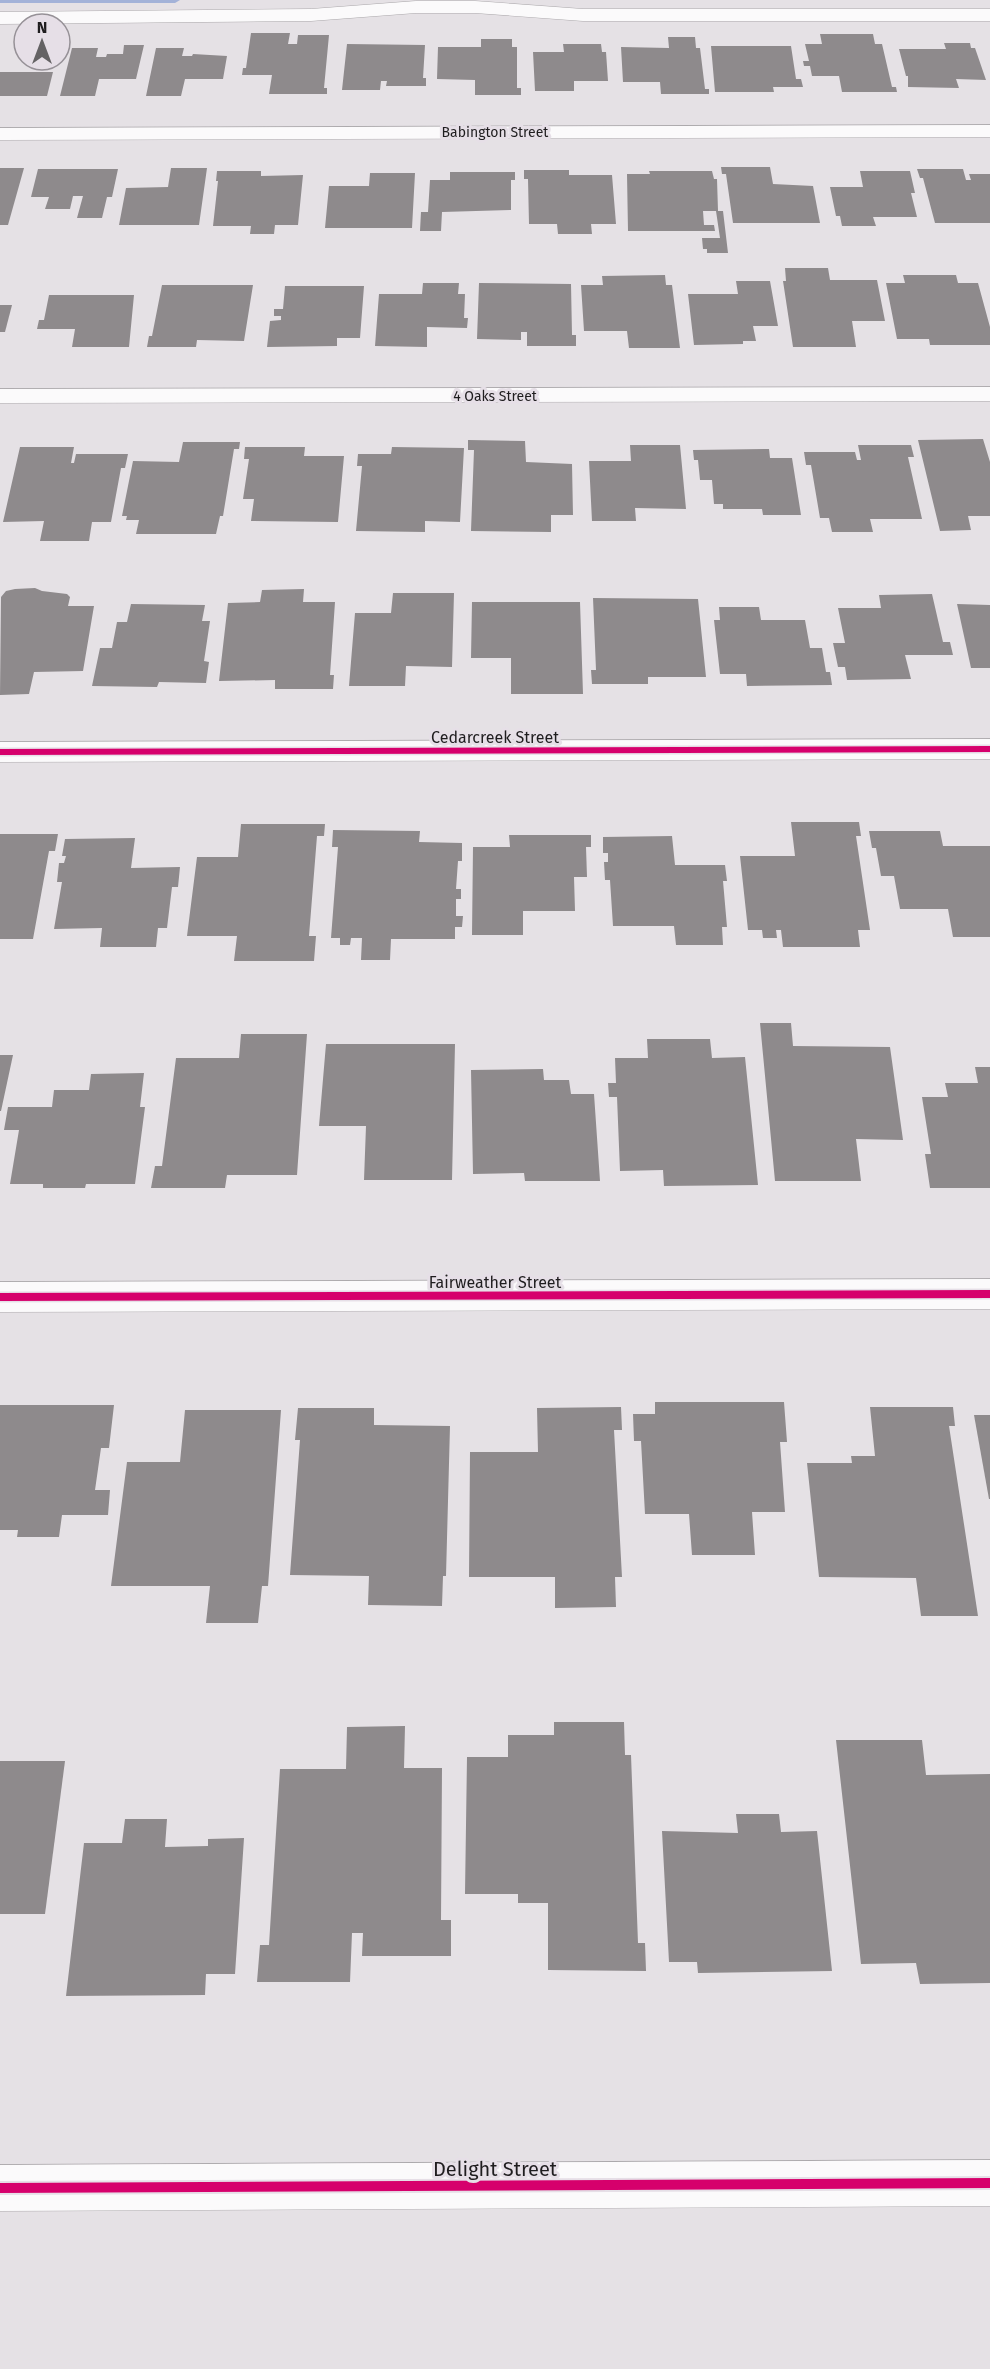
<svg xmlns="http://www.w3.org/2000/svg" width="990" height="2369" viewBox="0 0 990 2369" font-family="'Fira Sans',sans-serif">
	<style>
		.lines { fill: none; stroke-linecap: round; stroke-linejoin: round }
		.stream { fill: #a3b2d8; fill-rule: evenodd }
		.building { fill: #8e8a8c }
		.minor-casing { stroke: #aba8ab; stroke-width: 1 }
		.minor { fill: #fbfafb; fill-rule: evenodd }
		.cycleway-far2-casing { stroke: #e6dfe7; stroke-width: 9 }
		.cycleway-far1-casing { stroke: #e6dfe7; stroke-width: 11 }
		.cycleway-casing { stroke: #e6dfe7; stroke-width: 14 }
		.cycleway-far2 { stroke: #d6006c; stroke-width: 6 }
		.cycleway-far1 { stroke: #d6006c; stroke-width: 8 }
		.cycleway { stroke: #d6006c; stroke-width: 10 }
		.labels { text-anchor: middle; stroke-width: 6; stroke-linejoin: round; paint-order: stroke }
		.far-street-label { font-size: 14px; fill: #1f1d1f; stroke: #e6dfe7 }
		.street-label { font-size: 16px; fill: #1f1d1f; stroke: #e6dfe7 }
		.near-street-label { font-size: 20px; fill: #1f1d1f; stroke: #e6dfe7 }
	</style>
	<rect width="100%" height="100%" fill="#e5e1e5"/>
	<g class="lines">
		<path class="stream" d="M0 0H180L175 3H0Z"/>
	</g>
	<g class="building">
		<path d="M251 33H290L288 44H297L298 35H329L324 88H327V94H269L272 75H242L243 68H246Z"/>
		<path d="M820 34H873L875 44H882L892 87H896L897 92H842L839 76H812L810 66H804L803 61H809L805 44H822Z"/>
		<path d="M668 37H695L696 48H700L705 89H709V94H661L660 82H623L621 47 669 48Z"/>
		<path d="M481 39H512V47H517V88H521V95H475V80L437 79 438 47H481Z"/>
		<path d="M944 43H970L971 48H975L986 80 956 79 959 88 908 87V76H906L899 49H946Z"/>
		<path d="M347 44 425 45 423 78H426V86H386L387 81H381L380 90H342Z"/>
		<path d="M563 44H601L602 52H606L608 81H574V91H535L533 52H564Z"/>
		<path d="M124 45H144L136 79H99L95 96H60L72 48H98L96 57H106L107 54H123Z"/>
		<path d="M711 46H791L796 79H801L803 87H773L774 92H715Z"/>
		<path d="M156 48H184L182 56H192L193 54 227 56 223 79H185L181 96H146Z"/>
		<path d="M0 72H53L47 96H0Z"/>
		<path d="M721 167H770L773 184 813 186 820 223H733L726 174H722Z"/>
		<path d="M0 168H24L8 225H0Z"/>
		<path d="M171 168H207L199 225H119L126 188 168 187Z"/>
		<path d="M38 169H118L112 197H107L102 218H77L83 196H73L70 209H45L49 197H31Z"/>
		<path d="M917 169H963L966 180H971L969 174H990V223H935L923 178H920Z"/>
		<path d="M524 170H569V175H612L616 224H591L592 234H558L557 224H529L528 179H524Z"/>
		<path d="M217 171H261V176L303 175 298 225H275L274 234H250L251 226H213L218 181H216Z"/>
		<path d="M649 171H712L714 179H717L718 211H723L728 253H707V249H703L702 238H720L716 211H703L704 225H714L715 231H628L627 174H650Z"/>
		<path d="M860 171H910L915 193H911L917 217H873L876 226H842L840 216H836L830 187H863Z"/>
		<path d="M450 172H515V180H511V210L442 212 441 231H420L421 212H428L430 180H450Z"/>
		<path d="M370 173H415L412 228H325L329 186H369Z"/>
		<path d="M785 268H828L830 280H877L885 321H852L856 347H793L783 281H786Z"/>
		<path d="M665 275 666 285H672L680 348H629L627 331H584L581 285H603L602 276Z"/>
		<path d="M903 275H956L958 283H978L990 327V345H930L929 339H897L886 283H905Z"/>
		<path d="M736 281H770L778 326H753L756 341H743V344L694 345 688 294H738Z"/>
		<path d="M423 283H459L458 294H465L464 318H468L467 328 427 327V347L375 346 379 294H422Z"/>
		<path d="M479 283 571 284 572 335H576V346H527V332H521V340L477 339Z"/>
		<path d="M162 285H253L244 341 197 340 196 347H147L149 336H152Z"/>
		<path d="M285 286H364L360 338H337V346L267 347 270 321 281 320V316H274V309H283Z"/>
		<path d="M49 295H134L129 347H72L75 329H37L39 320H44Z"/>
		<path d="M0 305H12L5 332H0Z"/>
		<path d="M983 439 990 462V516H968L971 530 940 531 918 440Z"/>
		<path d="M468 440 525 441 526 462 572 464 573 515H551V532L471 531 474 450H468Z"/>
		<path d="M183 442H240L239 449H234L223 516H220L216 534H136L139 520H126L127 516H122L133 461 179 462Z"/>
		<path d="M630 445H680L686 509 635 508 636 521H592L589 461H631Z"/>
		<path d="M858 445H911L914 457H908L922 519H870L873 532H832L829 518H820L811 465H806L804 452H855L857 460H861Z"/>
		<path d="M20 447H74L71 463H74L76 454H128L125 468H121L111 522H92L89 541H40L44 521 3 522Z"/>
		<path d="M245 447H305L304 456H344L338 522 251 521 254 499H243L249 459H244Z"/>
		<path d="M392 447 464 448 460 522 425 521V532L356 531 362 466H357L358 454H391Z"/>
		<path d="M769 449 770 458H792L801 515H763L762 509H723V504H714L712 480H700L698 460H694L693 450Z"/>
		<path d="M35 588 42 591 67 594 70 597 68 606H94L83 671 34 672 29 694 0 695 1 597 6 591 15 589Z"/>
		<path d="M304 589 303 602H335L330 675H334L333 689H275V680L219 681 228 603 260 602 262 590Z"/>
		<path d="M393 593H454L452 667 406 666 405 686H349L355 613H391Z"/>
		<path d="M932 594 943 642H950L953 655H905L911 679 847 680 845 667H838L833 643H845L838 608H881L879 595Z"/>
		<path d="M593 598 698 599 706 677H648V684H592L591 670H596Z"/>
		<path d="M472 602H580L583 694H511V658H471Z"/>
		<path d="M131 604 205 605 202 621H210L204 661 209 662 206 683 159 682 157 687 92 686 100 648H112L117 622H127Z"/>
		<path d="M957 604 990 605V668H971Z"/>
		<path d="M719 607H759L761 620H805L810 648H822L826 672H830L832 685 747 686 746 674H720L714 620H720Z"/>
		<path d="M791 822H859L861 836H856L870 930H858L860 947H783L781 930H776L777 938H763L762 930H748L740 856H795Z"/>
		<path d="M241 824H325L324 836H317L309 936H316L314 961H234L237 936H187L197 857H238Z"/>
		<path d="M333 830 420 831 419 842 462 843V861H458L456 889H461V899H456V916H463L462 927H455V939H391L390 960H361L362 938H351L350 945H340V938H331L338 847H332Z"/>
		<path d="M869 831H940L943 846H990V937H953L948 909H900L894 876H881L876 848H872Z"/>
		<path d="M0 834H58L55 851H49L33 939H0Z"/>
		<path d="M509 835H591V847H586L587 877H574L575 911H523V935H472L473 847H510Z"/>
		<path d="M672 836 675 865H725L727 881H723L727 927H722L723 945H676L674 926H613L610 880H605L604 862H608V853H603V837Z"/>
		<path d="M135 838 131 868 180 867 178 887H172L167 928H158L156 947H100L102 928 54 929 62 882H57L59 863H64L66 856H62L65 839Z"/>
		<path d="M760 1023H791L793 1046 890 1047 903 1140 856 1139 861 1181H775Z"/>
		<path d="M241 1034H307L297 1175H227L225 1188H151L155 1166H162L176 1058H239Z"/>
		<path d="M647 1039H710L712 1058 745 1057 758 1185 664 1186 663 1170 620 1171 617 1097H609L608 1083H616L615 1058H648Z"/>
		<path d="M326 1044H455L452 1180H364L366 1126H319Z"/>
		<path d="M0 1055H13L1 1111H0Z"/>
		<path d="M975 1067H990V1188H930L925 1154H931L922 1097H948L945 1083H978Z"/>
		<path d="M543 1069 544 1080H569L571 1094H594L600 1181H525L524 1173 473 1174 471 1070Z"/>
		<path d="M144 1073 140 1107H145L135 1184H86L85 1188H43V1184H10L19 1130H4L8 1107H52L54 1090H89L91 1074Z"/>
		<path d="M655 1402H784L787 1442H780L785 1512H752L755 1555H692L689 1514H645L641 1441H634L633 1414H655Z"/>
		<path d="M0 1405H114L109 1448H101L95 1490H110L108 1515H62L59 1537H17L18 1530H0Z"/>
		<path d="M621 1407 622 1430H614L622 1577H615L616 1607 555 1608V1577H469L470 1452H538L537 1408Z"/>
		<path d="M870 1407H953L955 1426H949L978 1616H921L916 1578 819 1577 807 1463H852L851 1456H875Z"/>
		<path d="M298 1408H374V1425L450 1426 446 1576H443L442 1606 368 1605 369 1576 290 1575 300 1440H295Z"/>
		<path d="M185 1410H281L268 1586H262L258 1623H206L210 1586H111L127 1462H180Z"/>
		<path d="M974 1415H990V1499H989Z"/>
		<path d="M554 1722H624L625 1755H631L638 1943H645L646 1971 548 1970V1903H518V1894H465L467 1757H508V1735H554Z"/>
		<path d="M405 1726 404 1768H442L441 1920H451V1956H362L363 1933H352L350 1982H257L260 1945H269L280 1769H346L347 1727Z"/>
		<path d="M836 1740H922L926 1775 990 1774V1983L920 1984 916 1963 861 1964Z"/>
		<path d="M0 1761H65L45 1914H0Z"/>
		<path d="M736 1814H779L781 1832 817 1831 832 1971 698 1973 697 1962H669L662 1831 738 1833Z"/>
		<path d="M125 1819H167L165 1847 208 1846V1839L244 1838 235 1974H206L205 1995 66 1996 84 1843H122Z"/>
	</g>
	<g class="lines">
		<g class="minor-casing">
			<g id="minor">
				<path d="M416 1H475L583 9H990V21H583L475 13H416L311 21 0 24V12L311 9Z"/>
				<path d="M990 125V137L0 140V128Z"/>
				<path d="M990 387V401L0 403V389Z"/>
				<path d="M990 739V759L0 762V742Z"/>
				<path d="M990 1279V1309L0 1312V1282Z"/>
				<path d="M990 2160V2206L0 2211V2165Z"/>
			</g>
		</g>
		<use href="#minor" class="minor"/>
		<g class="cycleway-far2-casing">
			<path id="cycleway-far2" d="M0 752 990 749"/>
		</g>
		<g class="cycleway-far1-casing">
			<path id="cycleway-far1" d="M0 1297 990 1294"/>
		</g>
		<g class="cycleway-casing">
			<path id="cycleway" d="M0 2188 990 2183"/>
		</g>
		<use href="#cycleway-far2" class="cycleway-far2"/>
		<use href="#cycleway-far1" class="cycleway-far1"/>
		<use href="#cycleway" class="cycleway"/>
	</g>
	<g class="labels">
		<g class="far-street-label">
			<text x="495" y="137">Babington Street</text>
			<text x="495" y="401">4 Oaks Street</text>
		</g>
		<g class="street-label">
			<text x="495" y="743">Cedarcreek Street</text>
			<text x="495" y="1288">Fairweather Street</text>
		</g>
		<g class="near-street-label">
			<text x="495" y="2176">Delight Street</text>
		</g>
	</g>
	<g transform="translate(42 42)"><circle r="28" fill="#e6dfe7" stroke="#969197" stroke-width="1.5"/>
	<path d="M0-4.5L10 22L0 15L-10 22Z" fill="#646264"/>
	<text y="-9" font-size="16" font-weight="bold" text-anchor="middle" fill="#1f1d1f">N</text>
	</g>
</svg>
